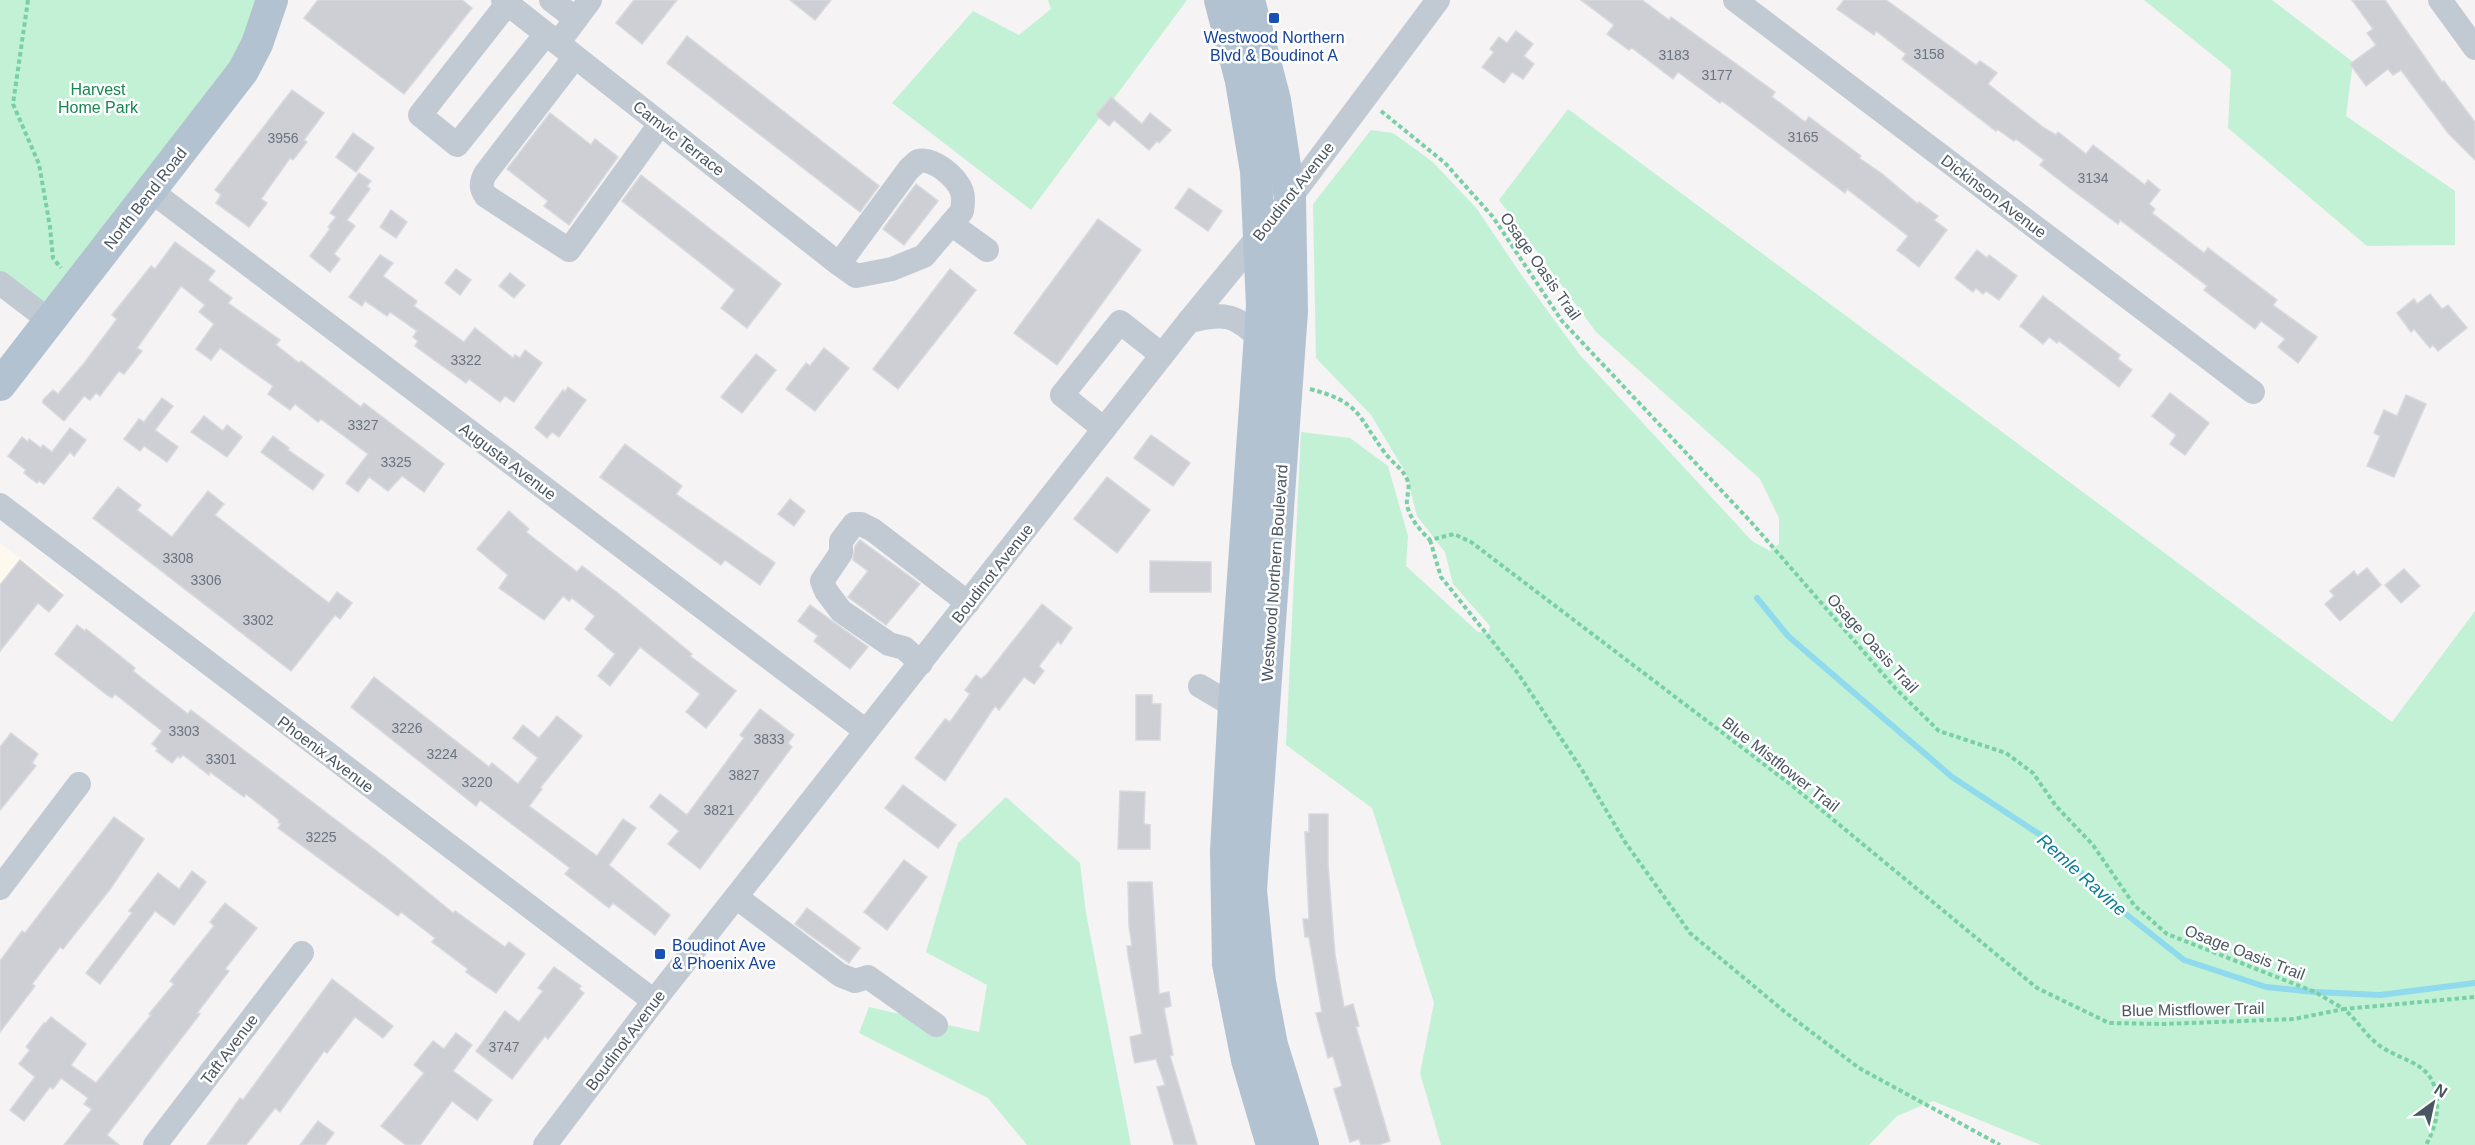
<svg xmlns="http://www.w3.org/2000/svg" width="2475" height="1145" viewBox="0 0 2475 1145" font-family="Arial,sans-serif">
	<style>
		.commercial { fill: #fdf9ef }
		.green { fill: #c3f1d5 }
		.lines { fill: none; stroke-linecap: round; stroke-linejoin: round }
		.stream { stroke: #90daee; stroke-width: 6 }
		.building { fill: #cdcfd5; stroke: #d7d9de; stroke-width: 1.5 }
		.path { stroke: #7ad0a6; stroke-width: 4; stroke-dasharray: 4.5 3; stroke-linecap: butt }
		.minor { stroke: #c1cad2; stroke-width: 24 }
		.major { stroke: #b3c2d1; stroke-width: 32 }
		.transit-dot { fill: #1a4fb4; stroke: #fff; stroke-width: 2 }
		.labels { text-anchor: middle; stroke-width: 5; stroke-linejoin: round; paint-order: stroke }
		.number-label { font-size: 14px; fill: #6b747e }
		.transit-label { font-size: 16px; fill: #164399; stroke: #fff }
		.park-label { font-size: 16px; fill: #17864f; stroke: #fff }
		.street-label { font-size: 16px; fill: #4a5661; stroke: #fff }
		.water-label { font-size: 18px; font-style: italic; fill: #0c7c9b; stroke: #fff }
	</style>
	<rect width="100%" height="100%" fill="#f5f3f3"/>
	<path class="commercial" d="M0 543 62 589 63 595 49 612 38 603 0 651Z"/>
	<g class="green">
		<path d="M0 0H272L265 22 50 321 0 283Z"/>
		<path d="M1048 0H1187L1031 210 892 103 973 11 1019 35 1051 9Z"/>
		<path d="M2144 0H2272L2353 62 2346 116 2455 191V245L2367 246 2228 128 2231 70Z"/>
		<path d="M1568 109 2392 722 2475 611V1145H2041L1933 1101 1897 1116 1869 1145H1441L1420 1073 1434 1003 1372 808 1286 745 1301 432 1350 438 1388 466 1408 536 1406 566 1478 632 1489 633 1490 626 1453 584 1445 552 1417 516 1406 473 1371 415 1316 358 1313 204 1371 130 1393 133 1433 162 1477 209 1522 276 1580 355 1752 541 1770 551 1779 544V518L1760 479 1596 332 1499 200Z"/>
		<path d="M1006 797 1080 863 1086 913 1131 1145H1027L988 1098 859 1033 869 1007 979 1032 987 985 926 952 958 843Z"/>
	</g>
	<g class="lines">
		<path class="stream" d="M1757 598 1788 636 1952 777 2042 836 2122 911 2184 960 2266 987 2315 992 2380 995 2475 983"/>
	</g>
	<g class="building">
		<path d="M318 0H462L472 8 404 94 304 18Z"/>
		<path d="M634 0H677L642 44 616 23Z"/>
		<path d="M790 0H831L815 20Z"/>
		<path d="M1581 0H1642L1669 20 1671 17 1775 92 1772 97 1796 115 1805 122 1809 117 1861 156 1859 158 1881 173 1918 204 1919 202 1938 216 1934 220 1947 230 1919 267 1897 250 1908 236 1847 189 1845 193 1722 101 1720 103 1678 72 1673 79 1632 48 1629 50 1607 34 1614 25Z"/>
		<path d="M1844 0H1886L1976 65 1980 61 1997 73 1988 84 2044 128 2056 135 2058 132 2086 154 2093 145 2145 185 2148 180 2160 190 2149 204 2155 209 2152 213 2204 253 2208 248 2277 300 2273 305 2317 337 2298 363 2278 347 2285 339 2261 321 2255 329 2204 290 2207 286 2177 263 2120 220 2118 224 2063 183 2040 165 2044 160 2016 139 2014 141 1997 129 1996 131 1902 59 1906 54 1876 31 1874 35 1837 9Z"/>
		<path d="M2352 0H2385L2442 82 2444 81 2475 122V160L2448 133 2401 70 2393 75 2388 69 2366 86 2350 64 2376 45 2367 33 2373 29Z"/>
		<path d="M1516 31 1533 44 1524 56 1534 64 1523 79 1512 72 1504 83 1482 67 1494 52 1490 49 1499 37 1507 43Z"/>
		<path d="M687 36 879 186 860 212 667 63Z"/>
		<path d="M292 90 324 113 304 140 307 142 293 160 290 158 261 199 267 203 249 227 216 203 221 195 215 190Z"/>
		<path d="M1111 97 1142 124 1150 113 1171 130 1159 143 1157 141 1149 150 1114 120 1109 126 1096 115Z"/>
		<path d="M550 113 591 145 595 139 618 157 569 225 544 206 548 201 507 169Z"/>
		<path d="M353 133 374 148 356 172 336 157Z"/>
		<path d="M359 173 371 181 367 186 370 189 347 220 355 226 334 254 340 259 330 272 310 256 330 229 328 227 336 217 330 213Z"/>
		<path d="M641 175 781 284 747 328 721 308 735 290 622 201Z"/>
		<path d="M916 184 938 201 904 245 883 229Z"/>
		<path d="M1189 188 1222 211 1208 231 1175 208Z"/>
		<path d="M391 210 407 222 396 238 380 227Z"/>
		<path d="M1098 219 1141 250 1057 365 1014 333Z"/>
		<path d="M175 242 215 271 208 280 232 298 228 303 280 340 276 345 299 363 301 361 361 407 364 403 444 464 424 492 402 476 388 491 369 477 358 492 346 483 368 454 321 419 318 422 295 404 290 410 268 394 273 386 220 348 211 360 196 349 214 324 199 312 205 305 181 286 137 348 142 351 124 374 119 371 100 396 96 393 90 400 84 396 64 421 43 403V400L53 390 58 394 85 362 117 319 112 315 151 266 155 269Z"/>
		<path d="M1977 250 1987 258 1989 255 2017 276 1999 300 1986 291 1983 294 1976 288 1973 292 1955 278Z"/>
		<path d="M380 255 393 263 383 276 417 301 414 306 464 342 475 328 513 358 515 355 520 358 525 350 542 363 514 402 505 396 500 402 469 379 466 383 415 346 418 341 413 337 417 331 390 312 387 316 365 301 362 306 349 297Z"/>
		<path d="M456 269 471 280 460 295 445 283Z"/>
		<path d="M950 269 976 290 898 389 873 369Z"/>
		<path d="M510 273 525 285 514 298 499 286Z"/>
		<path d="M2430 294 2442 309 2448 305 2467 328 2438 351 2433 345 2430 348 2414 329 2411 332 2397 313 2414 299 2417 304Z"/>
		<path d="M2043 296 2120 355 2118 359 2132 370 2119 387 2059 341 2057 343 2049 337 2043 344 2020 326Z"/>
		<path d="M824 348 849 368 815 411 786 389 806 363 810 366Z"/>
		<path d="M756 354 776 370 742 413 721 397Z"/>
		<path d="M568 387 586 400 559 437 552 432 547 438 535 428 563 390 565 392Z"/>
		<path d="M2170 393 2209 423 2185 455 2170 444 2176 435 2152 416Z"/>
		<path d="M2406 395 2426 404 2394 477 2367 466 2380 436 2374 433 2384 410 2397 416Z"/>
		<path d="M162 398 173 406 155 430 178 447 167 462 144 446 140 451 124 439 139 419 144 422Z"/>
		<path d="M204 416 223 431 227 425 242 437 227 457 191 432Z"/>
		<path d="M70 428 86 440 74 456 70 452 44 484 39 481 37 483 24 473 26 470 8 456 22 437 28 442 29 439 41 448 43 445 52 452Z"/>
		<path d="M1151 435 1190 463 1173 486 1134 458Z"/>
		<path d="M273 436 289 448 288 450 324 475 313 490 261 452Z"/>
		<path d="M625 444 682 486 676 494 775 563 760 585 725 560 721 565 600 477Z"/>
		<path d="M1107 477 1150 510 1117 553 1074 519Z"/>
		<path d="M118 487 141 505 137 510 172 537 208 491 224 504 215 515 279 565 329 603 337 592 352 603 340 619 335 615 291 671 93 518Z"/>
		<path d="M790 499 805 511 794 526 778 514Z"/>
		<path d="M509 511 529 529 526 532 577 572 582 566 619 594 692 654 690 656 736 691 706 728 686 712 700 694 640 647 610 686 598 676 615 654 585 629 595 616 572 598 569 601 563 596 544 620 499 588 508 575 477 549Z"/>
		<path d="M860 540 920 584 886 625 848 597 868 571 853 560 855 546Z"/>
		<path d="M20 560 63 595 49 612 38 603 0 651V585Z"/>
		<path d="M1150 561 1211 562V592H1150Z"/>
		<path d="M2367 568 2381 585 2340 621 2325 604 2334 596 2330 591 2354 571 2357 576Z"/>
		<path d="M2404 569 2420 586 2401 603 2385 585Z"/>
		<path d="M1042 604 1072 628 1061 644 1058 641 1039 666 1044 671 1034 684 1024 677 999 710 995 706 945 781 915 758 945 719 950 722 970 694 965 690 976 675 981 679 987 674Z"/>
		<path d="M810 605 868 647 850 669 814 641 818 636 798 621Z"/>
		<path d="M77 625 85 631 86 629 135 668 133 671 161 693 188 714 191 710 386 858 453 913 455 911 505 947 509 942 525 954 496 993 466 972 468 969 432 942 435 938 401 912 398 916 278 828 281 824 278 822 279 820 246 794 244 797 210 772 209 775 183 755 180 758 178 756 172 763 156 751 158 749 152 744 162 731 115 694 112 698 107 695 55 654Z"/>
		<path d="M374 677 489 767 492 763 518 784 538 758 513 738 523 725 539 738 557 716 582 736 540 788 542 789 529 806 597 856 623 819 636 828 609 865 670 915 655 935 613 903 609 908 565 874 570 868 480 800 476 806 351 707Z"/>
		<path d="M1136 695H1152V704H1161L1160 740H1136Z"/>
		<path d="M760 709 794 735 788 743 792 747 700 869 668 844 679 831 650 807 660 794 687 815 744 738 740 735Z"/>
		<path d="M11 733 38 754 32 763 36 766 0 810V747Z"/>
		<path d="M903 785 956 825 938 848 885 808Z"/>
		<path d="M1120 791 1145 792 1144 824 1150 825V849H1118Z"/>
		<path d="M1309 814H1328V864L1335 955 1344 1007 1353 1004 1359 1026 1356 1027 1390 1141 1378 1145H1361L1359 1139 1350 1142 1334 1089 1342 1086 1333 1056 1328 1058 1316 1013 1322 1012 1309 937H1305L1303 919H1309L1305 832H1309Z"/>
		<path d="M114 817 144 839 111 888 63 949 60 947 32 984 35 986 0 1032V961L22 931 25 933Z"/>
		<path d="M904 860 927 877 887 930 864 912Z"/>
		<path d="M192 871 206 882 174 925 155 911 100 984 86 973 132 913 129 911 158 873 179 889Z"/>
		<path d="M1128 882H1152L1159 994 1169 992 1171 1006 1164 1008 1173 1055 1170 1056 1197 1145H1174L1157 1087 1165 1085 1156 1059 1135 1063 1133 1055 1130 1037 1142 1034 1128 955 1127 946H1132L1129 926Z"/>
		<path d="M225 903 257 928 225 969 229 971 197 1013 200 1014 107 1135 119 1145H64L92 1109 84 1104 88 1098 61 1078 53 1089 50 1087 24 1121 10 1110 35 1077 19 1064 30 1050 26 1047 44 1023 45 1024 51 1017 86 1044 71 1065 96 1083 151 1015 149 1014 174 984 170 981 214 926 210 922Z"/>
		<path d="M807 908 860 948 849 963 795 924Z"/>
		<path d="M554 967 581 986 579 989 584 993 548 1039 545 1036 512 1079 476 1051 505 1011 519 1022 543 991 538 988Z"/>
		<path d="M332 979 393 1026 383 1038 355 1017 327 1053 324 1051 280 1112 275 1108 246 1145H207L240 1098 243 1100Z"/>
		<path d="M456 1033 472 1045 453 1071 492 1100 477 1120 452 1101 420 1145H406L381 1126 424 1073 414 1065 433 1041 444 1049Z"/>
		<path d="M318 1121 334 1133 325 1145H300Z"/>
	</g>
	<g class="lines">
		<g class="path">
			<path d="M28 0 13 104 39 164 50 227 53 258 61 268"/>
			<path d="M1381 111 1445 163 1493 217 1562 321 1751 522 1896 689 1939 731 2006 753 2033 773 2056 806 2093 845 2134 905 2167 934 2315 992 2344 1009 2475 997"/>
			<path d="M1310 389C1360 402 1357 415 1385 453 1393 464 1404 469 1408 482 1410 489 1406 498 1407 505 1410 519 1420 530 1430 540L1454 534 1471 542 1790 784 2037 988 2109 1023 2164 1024 2294 1019 2344 1009C2357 1020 2365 1035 2380 1046 2407 1064 2434 1062 2437 1100 2438 1119 2434 1129 2426 1145"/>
			<path d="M1430 540 1441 577 1517 672 1584 773 1625 842 1690 933 1785 1012 1859 1068 2000 1145"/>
		</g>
		<g class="minor">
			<path d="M503 0 839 264 856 276 892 269 924 256 962 211C963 205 964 199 962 192 957 177 933 157 918 161L909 169 839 264"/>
			<path d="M551 0 576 19"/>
			<path d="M1735 0 2253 392"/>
			<path d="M2440 0 2475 48"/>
			<path d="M507 4 420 115 457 145 546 34"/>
			<path d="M558 43 590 0"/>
			<path d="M575 57 485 174C481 182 480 188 486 196L569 250 660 124"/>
			<path d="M151 191 866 731"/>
			<path d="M951 224 987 250"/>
			<path d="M0 283 50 321"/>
			<path d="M1189 321C1224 313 1234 313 1260 339"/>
			<path d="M1104 429 1062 395 1120 322 1162 355"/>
			<path d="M0 505 654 1001"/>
			<path d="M921 663 904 648 889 644 841 611 826 591 822 581 841 553V541L854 524H861L873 530 968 603"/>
			<path d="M1200 686 1234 706"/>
			<path d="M0 888 79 784"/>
			<path d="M736 897 840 975 855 981 868 977 936 1025"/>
			<path d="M155 1145 302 953"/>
			<path d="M545 1145 654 1001 1189 321 1290 198 1438 0"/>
		</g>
		<g class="major">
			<path d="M1220 0 1241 81 1256 171 1262 306 1234 706 1226 851 1228 964 1247 1060 1272 1145"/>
			<path d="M1249 0 1275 100 1290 198 1292 311 1251 890 1260 982 1272 1045 1303 1145"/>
			<path d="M0 385 243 71 257 44 272 0"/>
		</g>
	</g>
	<g class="transit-dot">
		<rect x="1268" y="12" width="12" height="12" rx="3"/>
		<rect x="654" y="948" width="12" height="12" rx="3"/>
	</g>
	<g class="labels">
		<g class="number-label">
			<text x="1929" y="59">3158</text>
			<text x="1674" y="60">3183</text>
			<text x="1717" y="80">3177</text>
			<text x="1803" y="142">3165</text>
			<text x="283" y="143">3956</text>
			<text x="2093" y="183">3134</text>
			<text x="466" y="365">3322</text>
			<text x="363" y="430">3327</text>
			<text x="396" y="467">3325</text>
			<text x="178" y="563">3308</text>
			<text x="206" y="585">3306</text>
			<text x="258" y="625">3302</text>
			<text x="407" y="733">3226</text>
			<text x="184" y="736">3303</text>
			<text x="769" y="744">3833</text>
			<text x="442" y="759">3224</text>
			<text x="221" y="764">3301</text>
			<text x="744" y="780">3827</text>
			<text x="477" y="787">3220</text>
			<text x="719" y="815">3821</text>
			<text x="321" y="842">3225</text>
			<text x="504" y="1052">3747</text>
		</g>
		<g class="transit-label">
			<text x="1274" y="43">Westwood Northern<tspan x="1274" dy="18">Blvd &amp; Boudinot A</tspan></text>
			<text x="672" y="951" text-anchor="start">Boudinot Ave<tspan x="672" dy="18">&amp; Phoenix Ave</tspan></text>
		</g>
		<g class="park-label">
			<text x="98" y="95">Harvest<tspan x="98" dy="18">Home Park</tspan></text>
		</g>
		<g class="street-label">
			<text transform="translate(679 138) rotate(38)" y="6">Camvic Terrace</text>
			<text transform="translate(1293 191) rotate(-52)" y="6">Boudinot Avenue</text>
			<text transform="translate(1994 196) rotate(37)" y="6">Dickinson Avenue</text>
			<text transform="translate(145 198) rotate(-52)" y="6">North Bend Road</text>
			<text transform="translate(1541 266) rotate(55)" y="6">Osage Oasis Trail</text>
			<text transform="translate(508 461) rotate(37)" y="6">Augusta Avenue</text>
			<text transform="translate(992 573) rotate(-52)" y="6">Boudinot Avenue</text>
			<text transform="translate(1274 573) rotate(-86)" y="6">Westwood Northern Boulevard</text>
			<text transform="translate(1873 643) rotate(48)" y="6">Osage Oasis Trail</text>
			<text transform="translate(326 754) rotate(37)" y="6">Phoenix Avenue</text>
			<text transform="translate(1781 764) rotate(38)" y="6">Blue Mistflower Trail</text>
			<text transform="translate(2245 952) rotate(21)" y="6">Osage Oasis Trail</text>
			<text transform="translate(2193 1009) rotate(-1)" y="6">Blue Mistflower Trail</text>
			<text transform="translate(625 1040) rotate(-53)" y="6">Boudinot Avenue</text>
			<text transform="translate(229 1049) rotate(-53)" y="6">Taft Avenue</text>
		</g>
		<g class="water-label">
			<text transform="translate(2082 875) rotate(42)" y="6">Remle Ravine</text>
		</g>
	</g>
	<g transform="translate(2433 1103) rotate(33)" stroke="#ffffff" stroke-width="4.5" paint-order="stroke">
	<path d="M0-4.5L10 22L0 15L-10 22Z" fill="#4a5661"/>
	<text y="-9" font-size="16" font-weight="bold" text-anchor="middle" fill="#4a5661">N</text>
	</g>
</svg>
